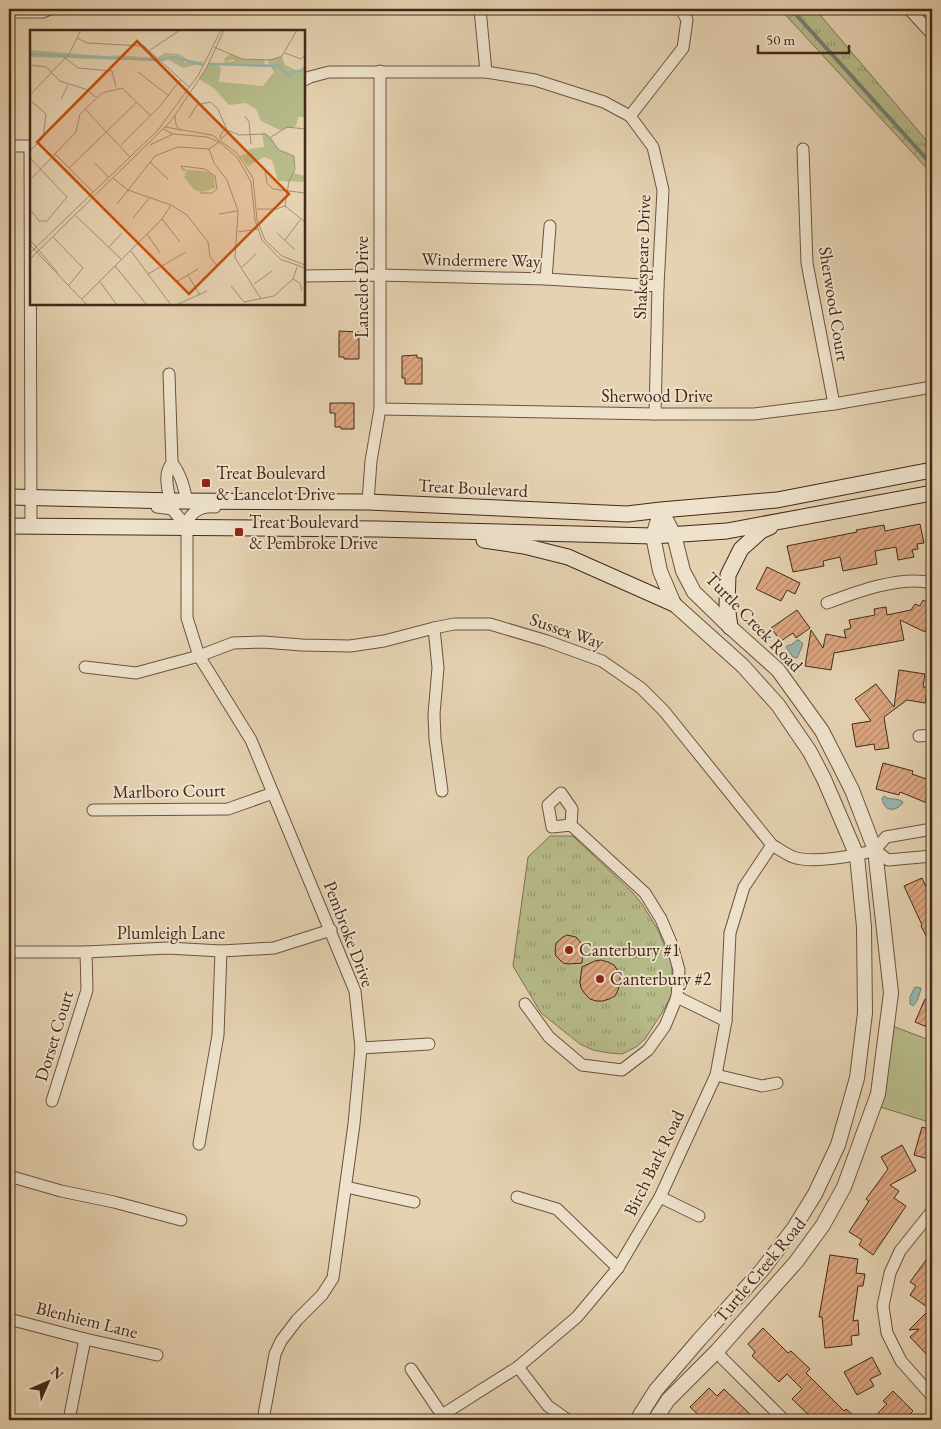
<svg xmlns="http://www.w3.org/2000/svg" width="941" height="1429" viewBox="0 0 941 1429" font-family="'EB Garamond',serif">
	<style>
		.grass { fill: url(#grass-tufts); stroke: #7e7252 }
		.forest { fill: url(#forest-crowns); stroke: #7e7252 }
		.park { fill: #b7bb8a; stroke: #7e7252 }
		.water { fill: #96b7af; stroke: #757e73 }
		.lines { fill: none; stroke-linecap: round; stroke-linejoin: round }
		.stream { stroke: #757e73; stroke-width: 4 }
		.building { fill: url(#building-hatch); stroke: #442819 }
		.minor-casing { stroke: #6c523f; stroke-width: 13 }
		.tertiary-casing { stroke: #6c523f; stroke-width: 16 }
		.secondary-casing { stroke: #442819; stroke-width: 17 }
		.minor { stroke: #eee2cc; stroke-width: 11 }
		.tertiary { stroke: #eee2cc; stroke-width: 14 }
		.secondary { stroke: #eee2cc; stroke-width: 15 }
		.poi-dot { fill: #8f2418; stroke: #eee2cc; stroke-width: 2 }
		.labels { text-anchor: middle; stroke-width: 4; stroke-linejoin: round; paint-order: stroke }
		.street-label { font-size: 18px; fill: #442819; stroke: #eee2cc }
		.poi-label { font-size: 18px; fill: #442819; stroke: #eee2cc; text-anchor: start }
		.inset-river { fill: none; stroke: #96b7af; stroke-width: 2.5 }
		.inset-road { fill: none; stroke: #a58e74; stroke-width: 1 }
		.view { fill: #c74f0f; fill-opacity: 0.15; stroke: #c74f0f; stroke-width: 2.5 }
		.inset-edge { fill: none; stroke: #442819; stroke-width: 2.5 }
	</style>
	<defs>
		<pattern id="grass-tufts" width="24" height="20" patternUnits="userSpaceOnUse" patternTransform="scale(1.25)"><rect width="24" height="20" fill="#b7bb8a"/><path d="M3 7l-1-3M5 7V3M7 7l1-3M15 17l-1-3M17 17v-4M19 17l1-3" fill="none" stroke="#969870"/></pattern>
		<pattern id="forest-crowns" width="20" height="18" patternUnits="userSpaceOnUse" patternTransform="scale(1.25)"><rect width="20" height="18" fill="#b7bb8a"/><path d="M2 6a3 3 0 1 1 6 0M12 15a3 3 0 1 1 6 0" fill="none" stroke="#969870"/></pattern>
		<pattern id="building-hatch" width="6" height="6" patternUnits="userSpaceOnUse" patternTransform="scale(1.25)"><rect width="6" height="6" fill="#dda781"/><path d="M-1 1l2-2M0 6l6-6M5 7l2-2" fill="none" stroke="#b58869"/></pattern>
	</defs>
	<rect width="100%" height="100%" fill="#e5d2b1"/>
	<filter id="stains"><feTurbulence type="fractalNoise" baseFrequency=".004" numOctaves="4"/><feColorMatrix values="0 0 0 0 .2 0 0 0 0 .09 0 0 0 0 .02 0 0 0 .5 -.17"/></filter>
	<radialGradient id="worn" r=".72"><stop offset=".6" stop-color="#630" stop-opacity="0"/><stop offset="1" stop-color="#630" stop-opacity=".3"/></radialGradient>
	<g class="grass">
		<path d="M791 9H815L932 147V165Z"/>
		<path d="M550 836H573L633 893 642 904 658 930 672 964V994L665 1008 645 1039 636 1047 622 1054 609 1053 593 1050 580 1044 541 1013 513 966 528 857Z"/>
	</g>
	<path class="forest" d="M780 9H791L932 165V174Z"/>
	<path class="park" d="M887 1024 932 1041V1123L874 1105Z"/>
	<g class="water">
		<path d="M797 640H799L803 644 797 658 793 657 786 647 788 645H791Z"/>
		<path d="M884 796C890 801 897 797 903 802L902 804C898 809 889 812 885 806 883 804 883 801 882 799Z"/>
		<path d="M915 987 921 988C920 993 917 1003 913 1006L910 1004V997Z"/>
	</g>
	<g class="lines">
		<path class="stream" d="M791 9 932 165"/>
	</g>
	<g class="building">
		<path d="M339 331 359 332V359H344V357H339Z"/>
		<path d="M417 355V358H422V384H405V378H402V356Z"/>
		<path d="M330 403H354V429H341V427H335V413H330Z"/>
		<path d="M920 524 924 543 917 544 918 549 912 550 914 557 898 560 896 547 875 551 877 564 843 571 840 557 823 561 824 566 793 572 787 546 857 532 856 530 884 525 885 531Z"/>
		<path d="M767 567 800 583 795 594 787 590 781 601 756 589Z"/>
		<path d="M923 600 932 605V617L925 632 900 620 904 640 834 653 831 670 805 666 811 630 823 648 826 634 846 638 844 630 851 628 849 620 875 615 874 609 886 607 887 615 911 610 915 604 920 606Z"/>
		<path d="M797 610 810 628 796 638 793 633 781 641 771 628Z"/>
		<path d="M899 670 925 674 923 687H928L925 703 907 700 884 717 889 748 875 750 874 744 856 747 852 724 871 721 855 699 876 684 894 707Z"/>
		<path d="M883 763 913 771 912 774 932 781V805L900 792 899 795 876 789Z"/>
		<path d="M922 878 928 891 932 889V947L921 926 922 925 904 886Z"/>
		<path d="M567 935 576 937 582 944 583 948 582 963 568 964 563 963 556 956 555 952 556 943 563 937Z"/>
		<path d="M601 960 608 962 614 965 618 971 620 977V984L618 990 615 996 609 999 603 1001H596L590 999 585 994 581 988 580 982 582 967 595 961Z"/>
		<path d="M925 999 932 1002V1029L915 1022Z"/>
		<path d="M922 1127 932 1130V1160L914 1155Z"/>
		<path d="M902 1145 916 1171 890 1185 899 1191 894 1198 906 1206 873 1255 859 1245 862 1240 849 1232 869 1201 866 1199 888 1169 881 1157Z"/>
		<path d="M932 1252V1360L910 1337 919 1329 909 1330 930 1309 910 1295 916 1286 910 1282Z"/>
		<path d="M830 1255 858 1259 856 1273 865 1274 863 1286H858L853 1321 858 1320 859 1335 851 1336 852 1345 825 1348 822 1317H819Z"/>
		<path d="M763 1328 788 1353 791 1351 810 1369 806 1373 844 1411 846 1409 859 1420H814L792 1399 802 1389 787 1374 779 1382 752 1356 755 1352 748 1344Z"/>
		<path d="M872 1357 881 1374 870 1379 874 1386 857 1395 844 1372Z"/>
		<path d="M709 1388 717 1396 724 1389 756 1420H704L690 1407Z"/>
		<path d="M893 1391 913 1411 904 1420H886L878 1413 887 1404 883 1401Z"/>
	</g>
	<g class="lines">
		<g class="minor-casing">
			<g id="minor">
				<path d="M480 9 486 72"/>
				<path d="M909 9 932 34"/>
				<path d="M9 12H43L50 9"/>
				<path d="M304 80 310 77 329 72H486L535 80 604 102 630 116 653 147 663 190 658 286 655 414"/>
				<path d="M630 116 683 48 687 20 681 9"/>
				<path d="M9 146H31"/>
				<path d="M30 146 31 525"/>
				<path d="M803 149 807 263 834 404"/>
				<path d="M304 276 379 275 546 279 658 286"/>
				<path d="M546 279 550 226"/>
				<path d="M169 374 172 463C163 474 168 488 170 501"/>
				<path d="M380 409 655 414H754L834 404 932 387"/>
				<path d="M172 463C181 474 184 488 187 501"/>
				<path d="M368 502 371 461 380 409V71"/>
				<path d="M157 507 172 509 186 526"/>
				<path d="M215 507C202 506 194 510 187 521V618L199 656 251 740 355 991 361 1048 354 1124 333 1278 322 1295 297 1320 281 1341 275 1354 263 1420"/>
				<path d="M827 603C856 592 901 575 932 583"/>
				<path d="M434 628 438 668 434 714 435 739 442 791"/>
				<path d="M85 667 136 673 199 656 233 643 263 642 302 645 350 646 384 641 434 628 454 624H490L547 641 602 661 641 688 664 711 772 845C779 849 786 854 793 857 812 864 855 856 875 850"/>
				<path d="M919 736 932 735"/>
				<path d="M93 810 228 809 273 793"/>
				<path d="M932 829 886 837 875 850 888 860 932 856"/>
				<path d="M9 952H86L168 948 221 951 274 948 331 930"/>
				<path d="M677 997 726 1021"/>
				<path d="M525 1004 549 1037 582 1065 622 1070 648 1050 665 1026 677 997 679 970 672 945 661 919 645 893 571 825 552 827 548 805 561 793 572 809 571 825"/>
				<path d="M361 1048 429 1044"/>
				<path d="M716 1075 762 1086 777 1083"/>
				<path d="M52 1101 87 990 86 952"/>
				<path d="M199 1144 218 1035 221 951"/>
				<path d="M9 1176 61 1191 114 1202 181 1220"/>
				<path d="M346 1187 414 1202"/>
				<path d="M517 1197 557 1209 618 1268"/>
				<path d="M660 1197 699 1216"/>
				<path d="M932 1211 900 1251 890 1273 883 1306 887 1333 901 1361 932 1396"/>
				<path d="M9 1319 85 1339 157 1355"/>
				<path d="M717 1351 723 1359 784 1420"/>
				<path d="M518 1367 548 1406 568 1420"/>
				<path d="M411 1369 442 1415"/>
				<path d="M69 1420 85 1339"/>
				<path d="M436 1420 442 1415 518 1367 577 1317 618 1268 660 1197 716 1075 726 1021 730 933 744 887 772 845"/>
			</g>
		</g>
		<g class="tertiary-casing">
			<g id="tertiary">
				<path d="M637 1420 656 1390 699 1340 762 1270 794 1228 815 1194 838 1145 857 1078 865 1013 864 927 857 856 824 779 810 752 778 705 743 666 674 604 660 571 653 536 661 510"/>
				<path d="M655 1420 668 1400 717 1351 796 1262 823 1225 844 1187 878 1094 891 993 875 850 852 790 822 731 778 670 730 627 694 592 683 571 674 535 661 510"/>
			</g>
		</g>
		<g class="secondary-casing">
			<g id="secondary">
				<path d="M9 497 176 501 368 502 627 514 661 510 777 500 932 470"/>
				<path d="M9 526 377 529 653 536 727 531 932 493"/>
				<path d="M484 540 524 546 568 557 674 604"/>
				<path d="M730 627 727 605 728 575 741 549 761 531 770 527"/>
			</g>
		</g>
		<use href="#minor" class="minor"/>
		<use href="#tertiary" class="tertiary"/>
		<use href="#secondary" class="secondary"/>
	</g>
	<g class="poi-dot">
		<rect x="201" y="478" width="10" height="10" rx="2.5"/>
		<rect x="234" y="527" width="10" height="10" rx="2.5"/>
		<circle cx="569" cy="950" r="5"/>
		<circle cx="600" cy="979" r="5"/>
	</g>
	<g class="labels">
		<g class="street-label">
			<text transform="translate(642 257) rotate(-88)" y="6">Shakespeare Drive</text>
			<text transform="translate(481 260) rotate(1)" y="6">Windermere Way</text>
			<text transform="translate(362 287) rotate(-90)" y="6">Lancelot Drive</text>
			<text transform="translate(834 304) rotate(81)" y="6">Sherwood Court</text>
			<text x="657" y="402">Sherwood Drive</text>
			<text transform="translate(473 488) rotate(3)" y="6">Treat Boulevard</text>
			<text transform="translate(754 622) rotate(46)" y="6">Turtle Creek Road</text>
			<text transform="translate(567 631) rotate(19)" y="6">Sussex Way</text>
			<text transform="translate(169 791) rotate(-1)" y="6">Marlboro Court</text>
			<text x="171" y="939">Plumleigh Lane</text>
			<text transform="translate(349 934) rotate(69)" y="6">Pembroke Drive</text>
			<text transform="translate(54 1036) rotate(-73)" y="6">Dorset Court</text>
			<text transform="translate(654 1163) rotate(-64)" y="6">Birch Bark Road</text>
			<text transform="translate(760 1270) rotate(-50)" y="6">Turtle Creek Road</text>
			<text transform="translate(87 1320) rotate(14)" y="6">Blenhiem Lane</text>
		</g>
		<g class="poi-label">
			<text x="216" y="479">Treat Boulevard<tspan x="216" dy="21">&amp; Lancelot Drive</tspan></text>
			<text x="249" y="528">Treat Boulevard<tspan x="249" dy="21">&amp; Pembroke Drive</tspan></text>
			<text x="579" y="956">Canterbury #1</text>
			<text x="610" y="985">Canterbury #2</text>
		</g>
	</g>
	<g transform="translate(30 30)">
		<rect width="275" height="275" fill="#e5d2b1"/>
		<path d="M135 23 149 24 160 31 176 32 153 38 139 30 138 27H143L156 33 155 29 145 25 137 27 130 30 84 28 83 25 127 28ZM157 140 176 141 184 146 185 158 172 162 164 160 154 147Z" fill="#b7bb8a"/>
		<path d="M0 20 123 30 145 25 155 31 151 33 145 27 133 31 0 27ZM200 24 212 29 235 30 234 34 206 33 203 29 196 32 194 29Z" fill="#b7bb8a"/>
		<path d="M205 31 206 33 234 34 231 37 181 34Z" fill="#b7bb8a"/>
		<path d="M252 26 255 35 268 41 275 35V87H268L266 96 250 100 231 91 226 79 216 73 199 75 185 59 169 49 179 33 191 37 189 52 233 56 244 42 237 30ZM232 102 241 107 249 120 264 126V143L275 146V152L248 151 242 130 234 127 218 136 210 126 219 123V119L234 117Z" fill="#b7bb8a"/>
		<path class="inset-river" d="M0 24 127 30M131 30 145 27 173 35M179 34 249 36 258 46 262 42 275 40"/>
		<path class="inset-road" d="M47 8 57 13 114 16 159 57M184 17 212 29 241 30 252 26 267 0M120 20 150 0M255 23 271 29 275 25M35 28 48 38 82 41 86 57M0 35 16 37 30 51 55 59 66 67M108 42 139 66M0 65 39 24 51 0M31 69 38 55M0 70 16 84 13 108 0 121M55 79 99 126M145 86 146 95 151 101M215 86 219 92 221 114M159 88 167 75 180 72 188 79 197 100 209 105 236 104 249 120 264 126 265 140 259 151 255 176 246 179H227M135 97 182 105 207 123 223 148 227 190 235 210 252 226 275 235M133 99 143 104 177 107 189 112 207 127 221 152 225 190 232 210 250 229 275 238M194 100 198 103 191 109 190 106ZM241 107 257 97 275 99M91 115 131 75 150 50M120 115 143 104M179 119 184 133 197 150 208 181 205 228 231 269M25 124 63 162M0 128 37 167 17 191H9L0 179M120 132 138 149M65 133 78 147M39 138 107 72M156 139 154 141 151 136 175 139 185 146 187 159 182 163H170M235 140 237 153 243 159 275 163M83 148 98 160 141 175 157 185 178 212 180 227 188 237M0 150 46 102 50 84 72 63 92 58 121 86M87 174 125 126 148 117 179 119 189 112M255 176 275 192M189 184 207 181M46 186 92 230M103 188 120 167M132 189 150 212M208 202 228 199M247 203 264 219M117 204 130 223M23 207 53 238 39 255M0 210 28 243M255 210 270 190M0 215 57 275M79 217 92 203M101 221 141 275M0 223 128 100 169 44 191 0M0 229 141 91 176 39 194 0M85 236 117 275M212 237 226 224M118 244 156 222M158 245 170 265M263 249 270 253 272 261M70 252 87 275M146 252 168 239M224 254 242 241M201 256 214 272 244 266 263 249 267 237M52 269 132 189 141 175M146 275 177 261"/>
		<path class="view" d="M107 11 259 164 159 264 7 112Z"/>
		<rect width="275" height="275" class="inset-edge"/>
	</g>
	<rect width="941" height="1429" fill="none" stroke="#e5d2b1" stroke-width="30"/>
	<rect x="10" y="10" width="921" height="1409" fill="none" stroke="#442819" stroke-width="2.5"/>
	<rect x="15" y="15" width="911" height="1399" fill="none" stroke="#442819"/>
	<g transform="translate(48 1382) rotate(45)" stroke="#eee2cc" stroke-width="4" paint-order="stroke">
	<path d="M0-4L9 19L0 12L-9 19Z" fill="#442819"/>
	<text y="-8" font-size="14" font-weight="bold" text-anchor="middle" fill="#442819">N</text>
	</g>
	<path d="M758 45v8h91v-8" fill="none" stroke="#442819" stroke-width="2.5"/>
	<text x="766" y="45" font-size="15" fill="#442819" stroke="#eee2cc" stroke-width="4" paint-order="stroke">50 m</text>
	<rect width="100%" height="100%" filter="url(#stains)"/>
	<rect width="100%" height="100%" fill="url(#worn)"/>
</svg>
